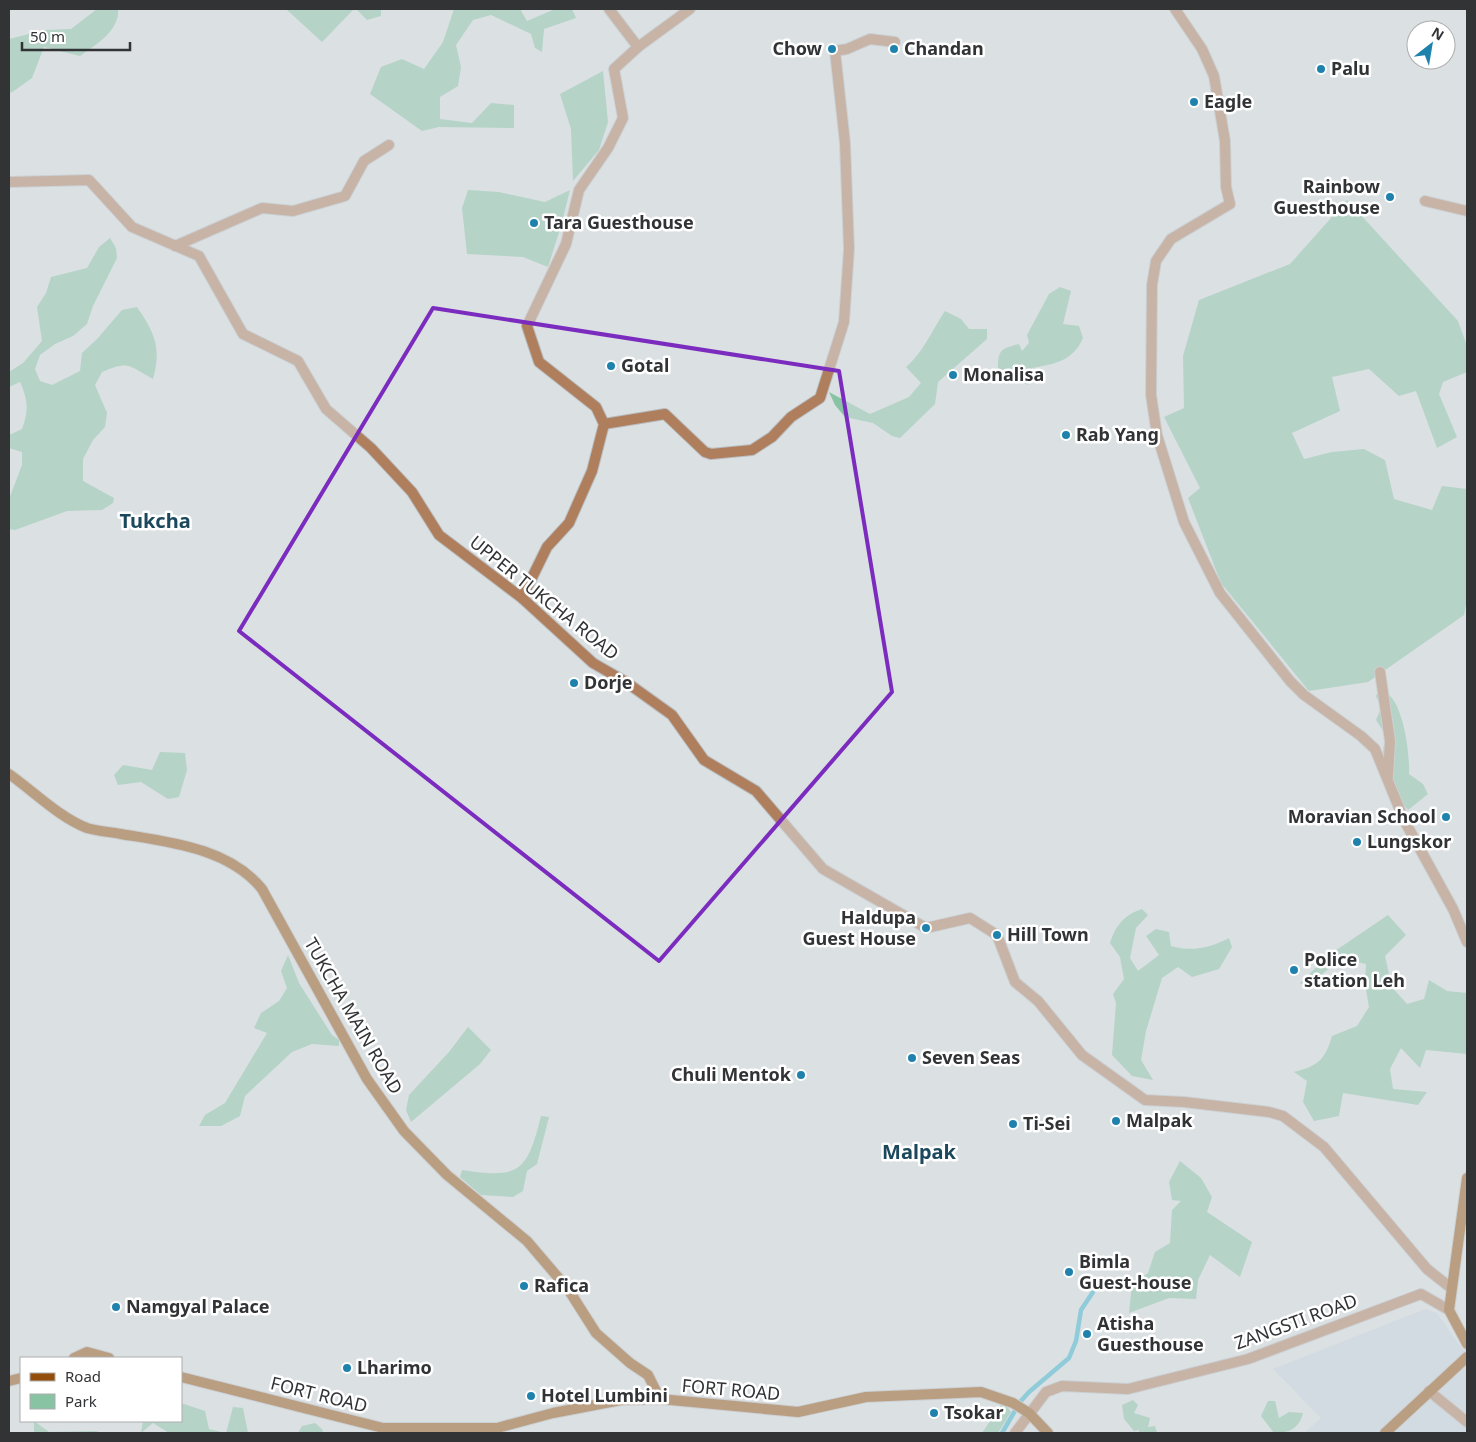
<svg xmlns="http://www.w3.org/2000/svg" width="1476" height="1442" viewBox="0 0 1476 1442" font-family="'Noto Sans',sans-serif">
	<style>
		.built { fill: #cbd6df }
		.green { fill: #88c4a4 }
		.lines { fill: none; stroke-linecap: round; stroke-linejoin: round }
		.stream { stroke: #36b2cd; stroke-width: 4.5 }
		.street-casing { stroke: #b9bdc0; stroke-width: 12 }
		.secondary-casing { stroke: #b9bdc0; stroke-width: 12 }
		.street { stroke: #af7e5c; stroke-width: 10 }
		.secondary { stroke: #934e0b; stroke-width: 10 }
		.marked { fill: none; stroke: #7b2cbf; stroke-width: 4; stroke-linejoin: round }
		.poi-dot { fill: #1e82ad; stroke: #fff; stroke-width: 2 }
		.labels { text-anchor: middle; stroke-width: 5; stroke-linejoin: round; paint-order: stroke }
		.poi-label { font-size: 18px; font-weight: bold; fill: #323335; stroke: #fff; text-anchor: start }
		.street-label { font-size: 18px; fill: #323335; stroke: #fff }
		.quarter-label { font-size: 20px; font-weight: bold; fill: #1c485d; stroke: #fff }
	</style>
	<rect width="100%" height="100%" fill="#dbe0e3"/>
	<path class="built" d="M1425 1309 1437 1313 1463 1350 1467 1349V1433H1304L1321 1418 1273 1369Z"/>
	<g class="green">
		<path d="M97 9H118C120 31 95 45 80 56L44 47 32 78 11 93 9 88V39L45 30 71 29Z"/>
		<path d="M286 9H354L322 42Z"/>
		<path d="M356 9H381V16L367 20Z"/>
		<path d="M454 9H520L527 21 555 9H572L576 18 544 29 542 52 535 48 531 34 491 15 473 20 456 45 461 67 458 86 440 97V119L472 123 491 103 514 105V128L439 127 422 131 370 94 381 67 402 59 424 69 443 42Z"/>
		<path d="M603 71 608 122 599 150 573 181 571 129 560 94Z"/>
		<path d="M468 190 499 192 545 202 570 190 561 226 548 267 523 257 467 254 462 208Z"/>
		<path d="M1347 200 1458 321 1467 346V372L1443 382 1439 394 1457 437 1437 448 1416 391 1399 396 1369 369 1332 377 1340 411 1292 433 1304 459 1332 452 1364 449 1385 460 1394 499 1432 510 1442 486 1467 489V599L1464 615 1368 682 1309 691 1221 583 1188 498 1200 488 1164 417 1184 408 1183 356 1199 300 1290 264Z"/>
		<path d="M110 238 116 248 117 258 93 306 87 324 73 336 55 344 40 355 35 369 40 381 52 385 80 371 82 353 98 338 122 310 137 307C154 332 162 347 153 379 129 366 130 360 102 372L95 385 107 413 105 427 93 440 83 459V481L114 498 113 503 102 510 67 511 15 530 9 529V499L22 465V452L9 448V435L22 429C29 410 28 400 20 382L9 387V372L23 363 42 341 37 307 46 293 51 277 87 268 99 247Z"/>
		<path d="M1060 287 1071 291 1063 324 1079 326 1083 338C1073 361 1055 364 1032 368L1028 385 998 370C998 350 1000 349 1019 344L1022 351 1029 343 1027 335 1049 294Z"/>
		<path d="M945 311 961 319 969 329H987V339L938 382 935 404 900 438 892 436 873 423 845 417 835 405 829 392 870 414 909 397 921 383 906 367C923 353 932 330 945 311Z"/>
		<path d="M1378 691C1382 692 1386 693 1389 695 1404 708 1410 755 1409 774L1423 784 1428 794 1408 810C1391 792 1375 762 1387 737L1376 720 1381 708 1376 696Z"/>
		<path d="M160 752 185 753 187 770 179 797 168 799 141 782 118 785 114 775 123 765 152 770Z"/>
		<path d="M1142 909 1148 915 1136 928 1130 958 1138 971 1159 955 1146 936 1156 929 1169 932 1171 946C1193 952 1209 948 1229 938L1232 947 1219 969 1192 977 1178 967 1162 978 1146 1031 1141 1060 1153 1080 1132 1076 1112 1055 1116 1003 1113 994 1124 979 1120 957 1110 943C1116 925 1124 915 1142 909Z"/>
		<path d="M1388 915 1406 935 1385 956 1392 987 1407 1004 1424 999 1429 980 1447 991 1467 993V1054L1426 1050 1420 1068 1401 1048 1390 1069 1393 1089 1427 1092 1418 1105 1343 1093 1339 1116 1314 1121 1303 1102 1307 1081 1294 1072C1318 1066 1325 1060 1332 1036L1357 1026 1369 1007 1365 984 1366 964 1341 959 1306 987 1300 983 1329 955Z"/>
		<path d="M288 955 299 983 332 1035 339 1040V1046L312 1044 292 1052 245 1096 240 1116 221 1126H199L205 1115 225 1103 267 1033 254 1028 261 1013 279 1001 287 988 281 971Z"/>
		<path d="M468 1027 491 1050 480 1064 411 1122 406 1110 409 1095 449 1052Z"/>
		<path d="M541 1116 549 1117 537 1164 527 1171 523 1191 513 1197 481 1195 460 1177 462 1170C520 1179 527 1172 541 1116Z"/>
		<path d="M1180 1161 1201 1178 1212 1197 1207 1212 1252 1242 1240 1277 1210 1255 1198 1280 1196 1299 1169 1298 1129 1313 1132 1284 1148 1273 1155 1252 1170 1243 1172 1210 1181 1201 1172 1200 1169 1182Z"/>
		<path d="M1133 1400 1138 1405 1134 1413 1150 1418 1148 1427 1155 1426 1157 1433H1139V1430L1134 1431 1124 1419 1122 1405Z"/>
		<path d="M1268 1401H1275L1279 1418 1289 1412 1303 1413C1299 1429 1289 1433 1274 1433L1261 1416Z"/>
		<path d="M181 1403 205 1411 209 1429 225 1433H169L153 1423 141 1433 143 1421H181Z"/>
		<path d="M1005 1404 1011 1412 998 1433H982L1001 1405Z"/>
		<path d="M233 1407 243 1408 248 1433H226Z"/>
		<path d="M34 1421 49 1432 96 1431 101 1433H34Z"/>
		<path d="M315 1423 323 1430 322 1433H298L302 1426Z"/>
	</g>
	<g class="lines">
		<path class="stream" d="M1002 1433 1020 1402 1029 1392 1069 1358 1076 1341 1081 1310 1093 1292"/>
		<g class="street-casing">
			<g id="street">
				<path d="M609 9 638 47"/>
				<path d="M1175 9 1202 49 1214 76 1225 141 1226 187 1230 204 1171 239 1156 261 1152 285 1151 395 1157 435 1184 522 1220 593 1290 681 1304 695 1361 736 1375 749 1404 820 1453 909 1467 942"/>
				<path d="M9 182 89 180 132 227 199 256 243 334 298 361 326 409 371 448 412 492 439 535 522 598 593 663 626 682 672 715 704 760 756 791 823 869 926 928 970 918 997 935 1015 982 1038 1001 1082 1055 1145 1100 1184 1102 1269 1112 1283 1116 1324 1147 1427 1269 1451 1288"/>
				<path d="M1425 201 1467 211"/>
				<path d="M175 246 262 208 293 211 345 196 364 161 389 145"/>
				<path d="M604 424 665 414 705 452 711 454 752 450 772 437 791 417 820 398 844 322 849 249 845 143 835 51 847 49 870 39 895 42"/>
				<path d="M522 598 547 547 569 523 592 471 604 424 596 407 539 362 527 326 566 244 579 190 608 148 623 118 614 69 638 47 690 9"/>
				<path d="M1380 672 1390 741 1388 776"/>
				<path d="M1429 1391 1467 1422"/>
				<path d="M1015 1433 1046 1392 1062 1386 1128 1389 1248 1359 1421 1294 1449 1310"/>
			</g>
		</g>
		<g class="secondary-casing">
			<g id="secondary">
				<path d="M9 774C32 790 60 818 87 828 97 831 110 832 121 834 169 842 229 848 262 889L367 1079 404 1131 447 1175 527 1241 568 1289 596 1333 630 1363 648 1375 660 1399"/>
				<path d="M1467 1178 1449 1310 1467 1344"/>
				<path d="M74 1358 87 1352 109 1358"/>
				<path d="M181 1377 383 1428H497L553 1413 621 1400 660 1399 798 1412 866 1397 981 1392 1013 1403 1029 1413 1048 1433"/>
				<path d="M9 1381 21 1378"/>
				<path d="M1385 1433 1467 1357"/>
			</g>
		</g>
		<use href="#street" class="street"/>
		<use href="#secondary" class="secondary"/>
	</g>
	<path d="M0 0H1476V1442H0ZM433 308 839 371 892 692 659 961 239 631Z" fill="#dbe0e3" fill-opacity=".55" fill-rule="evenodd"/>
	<path class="marked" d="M433 308 839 371 892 692 659 961 239 631Z"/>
	<g class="poi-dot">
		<circle cx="832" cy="49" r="5"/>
		<circle cx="894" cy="49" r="5"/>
		<circle cx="1321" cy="69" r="5"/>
		<circle cx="1194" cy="102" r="5"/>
		<circle cx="1390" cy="197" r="5"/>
		<circle cx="534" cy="223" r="5"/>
		<circle cx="611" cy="366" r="5"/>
		<circle cx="953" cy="375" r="5"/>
		<circle cx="1066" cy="435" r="5"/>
		<circle cx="574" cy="683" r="5"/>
		<circle cx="1446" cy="817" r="5"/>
		<circle cx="1357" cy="842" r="5"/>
		<circle cx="926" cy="928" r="5"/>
		<circle cx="997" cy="935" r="5"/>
		<circle cx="1294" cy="970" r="5"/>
		<circle cx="912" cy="1058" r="5"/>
		<circle cx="801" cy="1075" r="5"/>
		<circle cx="1116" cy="1121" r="5"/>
		<circle cx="1013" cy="1124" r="5"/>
		<circle cx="1069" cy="1272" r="5"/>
		<circle cx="524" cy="1286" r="5"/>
		<circle cx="116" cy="1307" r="5"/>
		<circle cx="1087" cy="1334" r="5"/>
		<circle cx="347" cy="1368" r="5"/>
		<circle cx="531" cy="1396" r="5"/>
		<circle cx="934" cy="1413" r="5"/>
	</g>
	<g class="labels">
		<g class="poi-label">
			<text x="822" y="55" text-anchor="end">Chow</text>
			<text x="904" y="55">Chandan</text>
			<text x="1331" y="75">Palu</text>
			<text x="1204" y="108">Eagle</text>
			<text x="1380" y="193" text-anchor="end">Rainbow<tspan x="1380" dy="21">Guesthouse</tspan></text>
			<text x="544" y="229">Tara Guesthouse</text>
			<text x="621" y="372">Gotal</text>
			<text x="963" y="381">Monalisa</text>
			<text x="1076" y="441">Rab Yang</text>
			<text x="584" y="689">Dorje</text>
			<text x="1436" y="823" text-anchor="end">Moravian School</text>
			<text x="1367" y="848">Lungskor</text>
			<text x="916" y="924" text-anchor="end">Haldupa<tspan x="916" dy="21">Guest House</tspan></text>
			<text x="1007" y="941">Hill Town</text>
			<text x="1304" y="966">Police<tspan x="1304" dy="21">station Leh</tspan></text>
			<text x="922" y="1064">Seven Seas</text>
			<text x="791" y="1081" text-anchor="end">Chuli Mentok</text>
			<text x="1126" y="1127">Malpak</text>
			<text x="1023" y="1130">Ti-Sei</text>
			<text x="1079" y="1268">Bimla<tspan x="1079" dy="21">Guest-house</tspan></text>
			<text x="534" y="1292">Rafica</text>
			<text x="126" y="1313">Namgyal Palace</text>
			<text x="1097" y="1330">Atisha<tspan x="1097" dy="21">Guesthouse</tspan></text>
			<text x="357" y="1374">Lharimo</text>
			<text x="541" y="1402">Hotel Lumbini</text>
			<text x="944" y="1419">Tsokar</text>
		</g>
		<g class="street-label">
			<text transform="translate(544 598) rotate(39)" y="6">UPPER TUKCHA ROAD</text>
			<text transform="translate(353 1016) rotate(60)" y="6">TUKCHA MAIN ROAD</text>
			<text transform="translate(1296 1322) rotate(-20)" y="6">ZANGSTI ROAD</text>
			<text transform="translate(731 1390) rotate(5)" y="6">FORT ROAD</text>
			<text transform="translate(319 1395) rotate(14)" y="6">FORT ROAD</text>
		</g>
		<g class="quarter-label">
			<text x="155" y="528">Tukcha</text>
			<text x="919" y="1159">Malpak</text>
		</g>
	</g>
	<rect width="1476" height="1442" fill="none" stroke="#323335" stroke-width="20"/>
	<rect x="20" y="1357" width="162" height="65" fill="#ffffff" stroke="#adadae"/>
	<rect x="30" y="1373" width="25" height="8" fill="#934e0b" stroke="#adadae"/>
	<text x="65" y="1382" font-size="15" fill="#323335">Road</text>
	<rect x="30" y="1394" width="25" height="15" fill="#88c4a4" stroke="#adadae"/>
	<text x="65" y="1407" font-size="15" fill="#323335">Park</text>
	<g transform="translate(1431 45) rotate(31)"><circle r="24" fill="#ffffff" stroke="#adadae"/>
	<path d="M0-4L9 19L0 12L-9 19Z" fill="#1e82ad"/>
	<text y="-8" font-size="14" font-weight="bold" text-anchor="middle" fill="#323335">N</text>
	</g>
	<path d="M22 42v8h108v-8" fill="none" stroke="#323335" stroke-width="2.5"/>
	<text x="30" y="42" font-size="15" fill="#323335" stroke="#ffffff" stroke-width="4" paint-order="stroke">50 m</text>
</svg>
